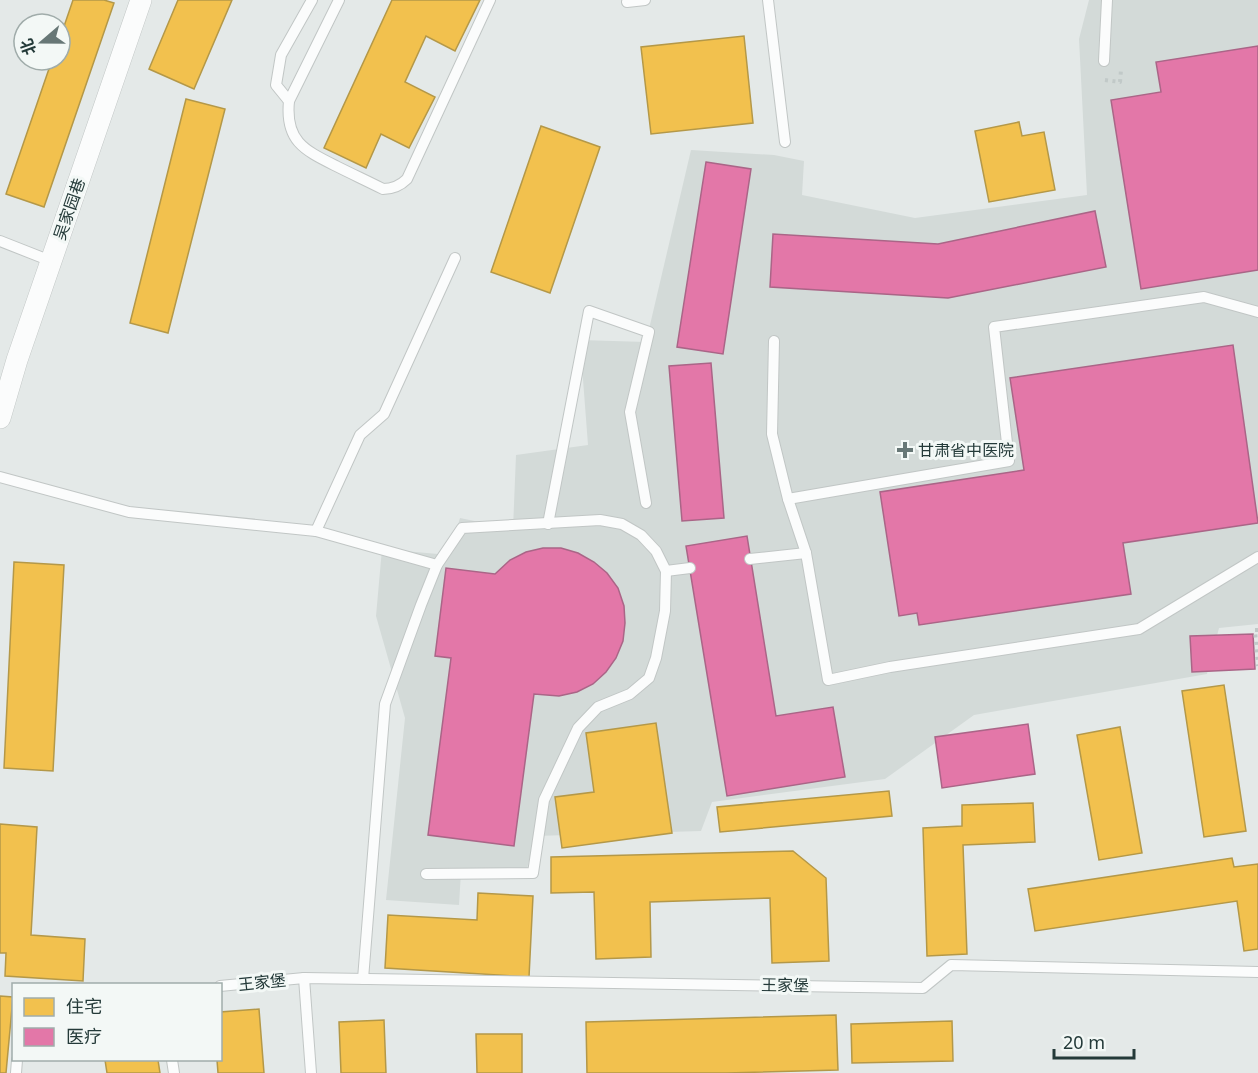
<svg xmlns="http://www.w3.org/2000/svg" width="1258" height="1073" viewBox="0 0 1258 1073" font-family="'Noto Sans','Noto Sans SC',sans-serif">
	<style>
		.built { fill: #d3dad8 }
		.homes { fill: #f2c14e; stroke: #b49848; stroke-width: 1.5 }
		.health { fill: #e377a8; stroke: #aa6587; stroke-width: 1.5 }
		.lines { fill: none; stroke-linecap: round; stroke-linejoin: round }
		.lane-casing { stroke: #c1c6c5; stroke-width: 12 }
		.street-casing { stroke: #c1c6c5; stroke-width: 22 }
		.path { stroke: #c1c9c8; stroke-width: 4; stroke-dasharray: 3 4.5; stroke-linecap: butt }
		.lane { stroke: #fbfcfc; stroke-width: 10 }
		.street { stroke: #fbfcfc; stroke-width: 21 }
		.poi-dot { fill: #677776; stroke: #f3f8f6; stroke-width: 2 }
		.labels { text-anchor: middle; stroke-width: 6; stroke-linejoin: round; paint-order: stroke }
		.street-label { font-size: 16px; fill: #243a39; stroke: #f3f8f6 }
		.poi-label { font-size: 16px; fill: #243a39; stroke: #f3f8f6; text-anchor: start }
	</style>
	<rect width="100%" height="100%" fill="#e4e9e8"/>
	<path class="built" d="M1089 0H1258V624L1219 628 1207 674 974 715 885 779 712 802 701 831 535 836 525 877 461 872 459 905 386 900 405 718 376 616 382 549 449 555 460 518 513 529 516 455 588 445 580 340 646 342 691 150 774 155 804 161 802 195 915 218 1087 195 1079 39Z"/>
	<g class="homes">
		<path d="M73 0H104L114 3 44 207 6 194 52 60H60V38Z"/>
		<path d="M178 0H232L194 89 149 69Z"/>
		<path d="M392 0H480L455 51 426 36 405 82 435 97 409 148 381 134 366 168 324 148Z"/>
		<path d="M744 36 753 123 651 134 641 47Z"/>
		<path d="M186 99 225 109 168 333 130 323Z"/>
		<path d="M1019 122 1022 136 1044 132 1055 190 989 202 975 131Z"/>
		<path d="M541 126 600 147 550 293 491 272Z"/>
		<path d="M14 562 64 565 53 771 4 768Z"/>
		<path d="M1224 685 1246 831 1204 837 1182 691Z"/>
		<path d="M656 723 672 833 562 848 555 797 594 792 586 733Z"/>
		<path d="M1120 727 1142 853 1099 860 1077 735Z"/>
		<path d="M889 791 892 816 720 832 717 807Z"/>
		<path d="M1033 803 1035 842 963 845 967 954 927 956 923 828 962 826V805Z"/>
		<path d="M0 824 37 827 31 935 85 939 83 981 5 976 6 953H0Z"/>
		<path d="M793 851 826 878 829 961 772 963 770 898 650 902 651 957 596 959 594 892 551 893V857Z"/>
		<path d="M1232 858 1234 867 1258 864V949L1244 951 1237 901 1035 931 1028 889Z"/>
		<path d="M478 893 533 896 529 977 385 968 388 915 477 920Z"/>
		<path d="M0 996 13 997 6 1073H0Z"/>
		<path d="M259 1009 264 1073H218L217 1060H220V1012Z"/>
		<path d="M836 1015 838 1070 726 1073H587L586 1022Z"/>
		<path d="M384 1020 386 1073H341L339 1022Z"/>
		<path d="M952 1021 953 1061 852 1063 851 1024Z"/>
		<path d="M476 1034H522V1073H477Z"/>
		<path d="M105 1060H158L160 1073H107Z"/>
	</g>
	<g class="health">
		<path d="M1258 46V270L1141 289 1111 100 1161 92 1156 62Z"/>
		<path d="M706 162 751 169 723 354 677 347Z"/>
		<path d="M1095 211 1106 267 948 298 770 287 773 234 938 244Z"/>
		<path d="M1233 345 1258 523 1123 543 1131 594 919 625 917 613 899 616 880 492 1024 470 1010 378Z"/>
		<path d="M711 363 724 518 682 521 669 366Z"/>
		<path d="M747 536 776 716 833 707 845 777 727 796 686 546Z"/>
		<path d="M543 548H561L578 553 594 562 607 573 618 588 624 606 625 623 623 641 616 658 606 672 593 684 577 692 559 696 534 694 514 846 428 835 451 658 435 656 446 568 495 574 510 560 526 552Z"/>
		<path d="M1253 634 1255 669 1192 672 1190 636Z"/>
		<path d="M1028 724 1035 774 942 788 935 737Z"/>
	</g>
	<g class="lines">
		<g class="lane-casing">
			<g id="lane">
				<path d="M339 0 289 101C285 141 304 150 336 166 352 174 367 181 383 189 393 189 400 186 407 179L490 0"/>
				<path d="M768 0 785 142"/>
				<path d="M627 2 645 0"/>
				<path d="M1104 61 1107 0"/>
				<path d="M289 101 276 85 281 55 312 0"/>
				<path d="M0 241 51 261"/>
				<path d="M774 341 772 434 788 499 806 553 828 680 890 667 1139 629 1258 557"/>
				<path d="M0 477 129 512 316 531 360 435 384 414 455 258"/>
				<path d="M788 499 1009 461 994 327 1204 297 1258 312"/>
				<path d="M548 524 589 311 649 332 630 412 646 503"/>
				<path d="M316 531 437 565"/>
				<path d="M750 559 806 553"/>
				<path d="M666 571 690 568"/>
				<path d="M304 978 311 1073"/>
				<path d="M363 979 385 704 421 605 437 565 462 528 600 520 622 524 641 535 656 551 666 571 665 611 656 658 649 678 630 694 598 707 578 728 544 800 533 873 426 874"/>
				<path d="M220 986 304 978 923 988 951 965 1258 972"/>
				<path d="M172 1060 174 1073"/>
				<path d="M16 1073 17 1060"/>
			</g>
		</g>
		<g class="street-casing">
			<path id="street" d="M0 418 17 360 141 0"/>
		</g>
		<g class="path">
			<path d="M1105 80 1120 82 1121 70"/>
			<path d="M1258 630H1255L1258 666"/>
		</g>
		<use href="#lane" class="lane"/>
		<use href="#street" class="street"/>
	</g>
	<path class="poi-dot" d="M902 441h6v6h6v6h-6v6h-6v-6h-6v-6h6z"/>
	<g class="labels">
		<g class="street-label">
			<text transform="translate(69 209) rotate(-71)" y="6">吴家园巷</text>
			<text transform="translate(262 982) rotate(-6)" y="6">王家堡</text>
			<text transform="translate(785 985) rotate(1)" y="6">王家堡</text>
		</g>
		<g class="poi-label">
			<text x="918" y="456">甘肃省中医院</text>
		</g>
	</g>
	<rect x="12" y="983" width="210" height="78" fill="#f3f8f6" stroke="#a0acaa" stroke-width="1.5"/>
	<rect x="24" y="998" width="30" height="18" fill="#f2c14e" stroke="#a0acaa" stroke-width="1.5"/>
	<text x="66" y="1013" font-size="18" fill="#243a39">住宅</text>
	<rect x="24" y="1028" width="30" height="18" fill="#e377a8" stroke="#a0acaa" stroke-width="1.5"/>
	<text x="66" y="1043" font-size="18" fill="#243a39">医疗</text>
	<g transform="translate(42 42) rotate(250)"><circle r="28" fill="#f3f8f6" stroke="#a0acaa" stroke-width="1.5"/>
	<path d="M0-4.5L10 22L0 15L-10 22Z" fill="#677776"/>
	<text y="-9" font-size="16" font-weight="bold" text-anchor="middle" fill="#243a39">北</text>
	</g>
	<path d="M1054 1049v9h80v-9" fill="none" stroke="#243a39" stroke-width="3"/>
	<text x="1063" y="1049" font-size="18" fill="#243a39" stroke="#f3f8f6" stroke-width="4.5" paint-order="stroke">20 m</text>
</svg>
